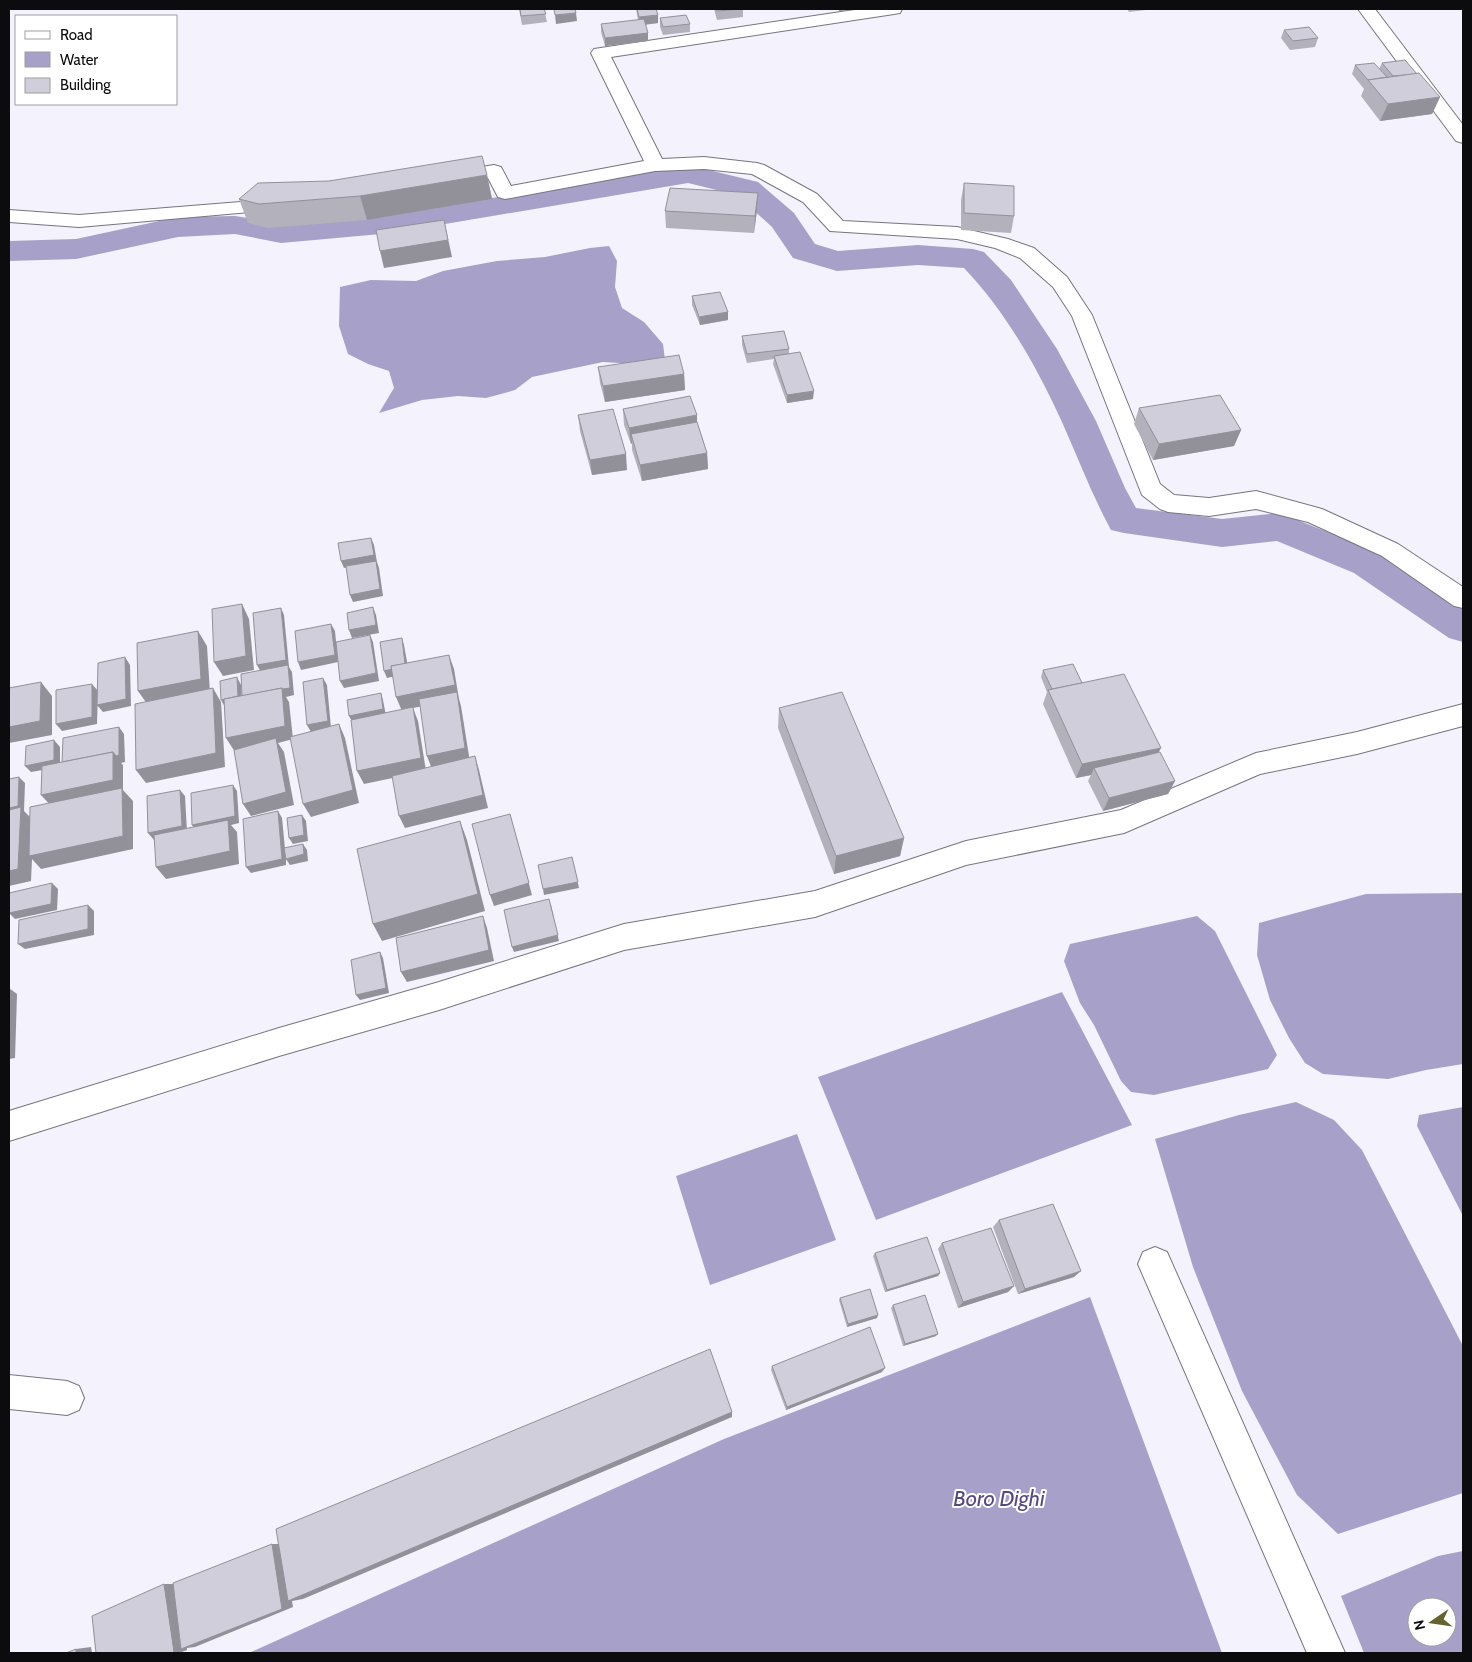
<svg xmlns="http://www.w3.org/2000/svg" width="1472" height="1662" viewBox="0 0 1472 1662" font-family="Cabin,sans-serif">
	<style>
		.water { fill: #a7a0c8; fill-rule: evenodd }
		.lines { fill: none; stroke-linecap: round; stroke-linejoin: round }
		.canal { fill: #a7a0c8; fill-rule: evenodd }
		.minor-casing { stroke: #76757f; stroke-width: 2 }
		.minor { fill: #fff; fill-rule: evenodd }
		.wall { fill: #b3b1bb }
		.shaded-wall { fill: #929099 }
		.building { fill: #d0ceda; stroke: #929099 }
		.labels { text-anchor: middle; stroke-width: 4; stroke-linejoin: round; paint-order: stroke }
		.near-water-label { font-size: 22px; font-style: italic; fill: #564980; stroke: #fff }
	</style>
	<rect width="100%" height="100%" fill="#f4f2fd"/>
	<g class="water">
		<path d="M609 246 617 261 615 287 622 308 644 322 663 344 665 360 652 365 603 362 532 377 515 390 486 398 458 396 422 400 379 413 394 388 389 371 368 364 348 354 339 326 340 287 371 280 416 281 443 271 497 261 545 257 590 248Z"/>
		<path d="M1463 893V1064L1426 1070 1388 1079 1323 1074 1305 1063 1289 1038 1270 1000 1257 955 1259 923 1366 894Z"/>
		<path d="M1197 916 1215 931 1277 1055 1268 1069 1154 1095 1131 1092 1121 1081 1094 1025 1080 1003 1064 961 1070 944Z"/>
		<path d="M1062 992 1132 1125 876 1220 818 1077Z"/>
		<path d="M1296 1102 1334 1120 1362 1150 1463 1346V1493L1338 1534 1297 1495 1242 1391 1193 1267 1155 1139 1239 1115Z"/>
		<path d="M1463 1107V1216L1417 1126 1419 1115Z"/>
		<path d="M797 1134 836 1240 710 1285 676 1176Z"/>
		<path d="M1090 1297 1222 1653H249L724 1439Z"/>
		<path d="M1463 1551V1653H1364L1341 1596 1438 1556ZM1417 1607H1447V1637H1417Z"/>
	</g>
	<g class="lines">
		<path class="canal" d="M688 165 758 182 794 213 815 244 838 251 918 245 973 249 984 252 1011 280 1057 349 1096 421 1125 488 1136 508 1222 519 1280 513 1380 553 1463 608V642L1449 638 1354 573 1277 541 1222 547 1124 533 1111 530C1092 495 1078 458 1062 422 1037 367 1006 312 964 268L918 265 837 271 793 258 772 227 737 195 688 183 392 233 281 243 235 234 178 237 76 259 9 261V241L76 239 178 217 235 216 281 223 392 215Z"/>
		<g class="minor-casing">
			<g id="minor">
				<path d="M861 9H902L900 13 894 14 611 57 662 159 704 157 757 163 764 165 817 194 843 221 957 227 1008 239 1034 248 1067 277 1092 315 1160 484 1174 495 1209 498 1256 491 1322 509 1398 544 1463 587V608L1454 606 1382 556 1308 522 1256 509 1209 516 1168 512 1160 509 1142 495 1072 316 1053 287 1020 258 995 248 957 239 830 231 803 202 752 174 704 169 655 171 505 199 498 197 488 178 450 184 443 182 440 178 443 174 450 172 494 165 501 167 511 186 644 161 591 53 594 49Z"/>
				<path d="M1358 9H1375L1463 125V143L1456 141Z"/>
				<path d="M279 199 286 201 289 205 286 209 79 227 9 222V210L79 215Z"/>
				<path d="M1463 704V726L1357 754 1260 774 1124 833 966 865 815 917 624 950 439 1010 279 1056 9 1141V1111L279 1028 439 982 624 924 815 891 966 841 1121 810 1256 753 1357 732Z"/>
				<path d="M1155 1247 1167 1252 1345 1653H1307L1138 1264 1143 1252Z"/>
				<path d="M9 1375 67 1381 79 1386 84 1398 79 1410 67 1415 9 1409Z"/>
			</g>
		</g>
		<use href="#minor" class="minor"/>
	</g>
	<g class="wall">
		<path d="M519 9H544L547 22 522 25Z"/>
		<path d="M636 9 658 15V23L645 25 648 33V41L605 46 601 32V24L638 20Z"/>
		<path d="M714 9H743V17L717 20Z"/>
		<path d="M1127 9H1154L1129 12Z"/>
		<path d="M660 18 690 24V32L663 35 660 27Z"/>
		<path d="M1284 30 1318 38 1315 47 1290 50 1281 38Z"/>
		<path d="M1382 63 1417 74 1440 97 1432 114 1380 121 1361 96 1364 89 1352 74 1355 65 1379 69Z"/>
		<path d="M487 175 492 199 367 220 268 228 248 223 239 199Z"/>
		<path d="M964 183 1014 216 1011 233 961 230V200Z"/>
		<path d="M758 193 757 210 754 233 666 228 665 211Z"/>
		<path d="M692 296 728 312V320L700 325 692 305Z"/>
		<path d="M742 336 789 349V354L813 399 787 403 773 364 774 359 747 363 742 345Z"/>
		<path d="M598 367 684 374 685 390 605 402 600 383Z"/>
		<path d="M1139 408 1241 430 1234 446 1153 460 1134 424Z"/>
		<path d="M623 409 697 422 707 453 708 469 642 481 632 450V443L631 444 624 425Z"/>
		<path d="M578 415 627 470 592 475 580 431Z"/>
		<path d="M1043 670 1082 683 1158 753 1175 781 1168 794 1103 811 1088 781 1091 775 1076 778 1043 704 1047 692 1041 677Z"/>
		<path d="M779 708 904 838 900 856 834 874 778 728Z"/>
		<path d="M999 1220 1074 1277 1018 1294 993 1227Z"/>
		<path d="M942 1243 1014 1286 1008 1292 958 1308 938 1249Z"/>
		<path d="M875 1253 938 1276 885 1292 873 1256Z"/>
		<path d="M840 1298 877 1318 847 1327 839 1300Z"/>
		<path d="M893 1305 936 1336 903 1346 891 1308Z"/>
		<path d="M772 1366 882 1372 786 1410 771 1370Z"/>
	</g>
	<g class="shaded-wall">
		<path d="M839 9H853V10L839 11Z"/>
		<path d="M576 13 577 21 556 24 555 15Z"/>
		<path d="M658 15V23L640 25 639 17Z"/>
		<path d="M648 33V41L605 46V38Z"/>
		<path d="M1440 97 1432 114 1380 121 1388 104Z"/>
		<path d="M487 175 492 199 367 220 360 196Z"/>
		<path d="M758 193 757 210 754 233 755 216Z"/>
		<path d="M444 220 452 257 384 268 380 251Z"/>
		<path d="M728 312V320L700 325 699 317Z"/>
		<path d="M684 374 685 390 605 402 603 386Z"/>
		<path d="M814 391 813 399 787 403V395Z"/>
		<path d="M697 415V431L631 434 632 443 631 444 629 428Z"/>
		<path d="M1241 430 1234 446 1153 460 1159 444Z"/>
		<path d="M707 453 708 469 642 481 640 465Z"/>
		<path d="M626 454 627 470 592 475 590 460Z"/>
		<path d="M371 538 374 545 377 562 379 568 383 596 353 602 350 595 376 562 344 568 341 561Z"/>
		<path d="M242 604 249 619 254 670 223 676 214 662Z"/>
		<path d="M373 607 376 615 379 633 352 638 349 630Z"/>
		<path d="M281 608 284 615 289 667 292 672 294 695 286 697 289 702 293 739 278 743 284 752 294 805 251 816 243 804 235 752 226 738 261 672 257 665Z"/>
		<path d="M331 624 335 631 338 662 301 670 298 662Z"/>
		<path d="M198 631 207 646 210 693 148 705 138 691Z"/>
		<path d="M370 635 373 642 379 681 344 688 340 681Z"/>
		<path d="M402 638 404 645 409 673 387 678 384 671Z"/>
		<path d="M449 655 454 669 459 699 461 706 470 762 432 769 427 756 458 699 413 708 418 721 426 771 364 784 357 771 402 711 396 697Z"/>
		<path d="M125 657 130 665 131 706 103 712 97 705Z"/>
		<path d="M237 677 241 685 242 704 225 707 221 700Z"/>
		<path d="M323 678 327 685 331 728 311 732 307 725Z"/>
		<path d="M41 682 52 696V735L9 743V727Z"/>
		<path d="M92 684 98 691 97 724 62 731 56 724Z"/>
		<path d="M213 688 221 702 225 767 146 783 136 770Z"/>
		<path d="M381 693 383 700 386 716 353 723 349 716Z"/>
		<path d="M339 724 345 738 359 803 311 817 303 804Z"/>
		<path d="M119 727 124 734 125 762 121 763 123 765V790L133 801V849L41 869 32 859 31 881 9 886V808L19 777 25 783 24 811 33 820 53 808 41 795 113 752Z"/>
		<path d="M54 740 60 747V767L31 772 25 766Z"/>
		<path d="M1161 748 1154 761 1094 768 1091 775 1076 778 1082 764Z"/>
		<path d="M475 756 479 770 488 808 405 828 399 816Z"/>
		<path d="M1175 781 1168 794 1103 811 1109 798Z"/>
		<path d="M233 785 237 791 239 823 231 825 237 832 239 864 166 879 156 867 197 832 192 825Z"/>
		<path d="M180 790 185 796 187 832 154 840 148 833Z"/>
		<path d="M278 811 282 818 286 859 303 844 307 850 308 861 290 865 286 859V865L251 873 246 867Z"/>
		<path d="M510 814 532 895 494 906 490 895Z"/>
		<path d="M302 815 306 821 308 841 293 844 289 838Z"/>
		<path d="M460 821 467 840 485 911 382 941 373 924Z"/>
		<path d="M904 838 900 856 834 874 836 856Z"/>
		<path d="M572 857 579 888 544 895 543 889Z"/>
		<path d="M52 883 58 889 57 910 15 919 9 913Z"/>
		<path d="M88 905 94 911V935L25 949 18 944Z"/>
		<path d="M551 905 559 941 514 952 512 947Z"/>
		<path d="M483 916 487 928 494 961 407 982 401 972Z"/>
		<path d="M380 952 383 958 389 993 360 1000 356 995Z"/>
		<path d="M9 988 17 994 15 1058 9 1059Z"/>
		<path d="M1081 1271 1074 1277 1018 1294 1025 1289Z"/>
		<path d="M940 1273 938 1276 885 1292 887 1290Z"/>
		<path d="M1014 1286 1008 1292 958 1308 963 1302Z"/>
		<path d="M878 1315 877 1318 847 1327 848 1324Z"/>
		<path d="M938 1334 936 1336 903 1346 905 1344Z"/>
		<path d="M885 1368 882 1372 786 1410 787 1407Z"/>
		<path d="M732 1412V1417L303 1599 292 1601 293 1607 195 1647 187 1648V1650L179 1653H171L164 1584H177L272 1544H282Z"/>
		<path d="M91 1647 92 1653H76V1649Z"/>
	</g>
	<g class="building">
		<path d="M520 9H544L546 14 521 16Z"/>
		<path d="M554 9H575L576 13 555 15Z"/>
		<path d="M637 9H656L658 15 639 17Z"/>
		<path d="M716 9H742L717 11Z"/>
		<path d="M686 15 690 24 663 27 660 18Z"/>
		<path d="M644 19 648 33 605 38 601 24Z"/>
		<path d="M1309 27 1318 38 1293 41 1284 30Z"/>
		<path d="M1405 60 1417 74 1393 76 1382 63Z"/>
		<path d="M1374 63 1387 77 1368 80 1355 65Z"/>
		<path d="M1419 73 1440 97 1388 104 1368 80Z"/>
		<path d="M482 156 487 175 360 196 259 204 239 199 258 183 329 181Z"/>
		<path d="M964 183 1014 186V216L964 213Z"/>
		<path d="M670 188 758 193 755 216 665 211Z"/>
		<path d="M444 220 448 240 380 251 376 230Z"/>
		<path d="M720 292 728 312 699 317 692 296Z"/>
		<path d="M784 331 789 349 747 354 742 336Z"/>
		<path d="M800 352 814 391 787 395 774 356Z"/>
		<path d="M679 355 684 374 603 386 598 367Z"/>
		<path d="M1220 395 1241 430 1159 444 1139 408Z"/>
		<path d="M690 396 697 415 629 428 623 409Z"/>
		<path d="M613 409 626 454 590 460 578 415Z"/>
		<path d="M697 422 707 453 640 465 631 434Z"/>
		<path d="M371 538 374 555 341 561 338 543Z"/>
		<path d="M376 561 380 589 350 595 346 566Z"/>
		<path d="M242 604 246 656 214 662 212 609Z"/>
		<path d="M373 607 376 625 349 630 347 613Z"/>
		<path d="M281 608 286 660 257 665 253 613Z"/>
		<path d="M331 624 335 655 298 662 295 631Z"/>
		<path d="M198 631 201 679 138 691 137 643Z"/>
		<path d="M370 635 376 673 340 681 336 642Z"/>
		<path d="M402 638 405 664 391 666 392 669 384 671 380 642Z"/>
		<path d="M449 655 455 685 396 697 391 666Z"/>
		<path d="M125 657 126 699 97 705 98 663Z"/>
		<path d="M1073 664 1082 683 1052 689 1043 670Z"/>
		<path d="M288 665 290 688 283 689 282 688 242 696 241 674Z"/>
		<path d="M1124 674 1161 748 1082 764 1048 690Z"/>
		<path d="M237 677 238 696 221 700 220 681Z"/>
		<path d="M323 678 328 721 307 725 303 682Z"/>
		<path d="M41 682 40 721 9 727V688Z"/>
		<path d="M92 684V717L56 724V690Z"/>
		<path d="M213 688 216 753 136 770 135 704Z"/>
		<path d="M282 688 285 726 226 738 224 699Z"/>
		<path d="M457 692 465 748 427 756 419 699Z"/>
		<path d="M842 692 904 838 836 856 779 708Z"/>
		<path d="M381 693 383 709 349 716 347 700Z"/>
		<path d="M413 707 421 758 357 771 351 720Z"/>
		<path d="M339 724 353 790 303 804 290 737Z"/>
		<path d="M119 727V755L116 756 113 752 62 762 63 738Z"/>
		<path d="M276 738 286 792 243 804 234 750Z"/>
		<path d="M54 740V760L25 766 26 746Z"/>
		<path d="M113 752V780L41 795 42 766Z"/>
		<path d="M1160 752 1175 781 1109 798 1094 768Z"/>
		<path d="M475 756 483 795 399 816 392 776Z"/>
		<path d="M19 777 18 806 9 808V779Z"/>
		<path d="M233 785 235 816 192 825 191 793Z"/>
		<path d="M122 788 123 836 29 856 30 807Z"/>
		<path d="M180 790 182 826 148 833 147 796Z"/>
		<path d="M21 807 18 869 9 871V810Z"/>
		<path d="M278 811 282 859 246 867 243 819Z"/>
		<path d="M510 814 529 883 490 895 472 824Z"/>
		<path d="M302 815 304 835 289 838 287 818Z"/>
		<path d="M228 820 230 851 156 867 154 835Z"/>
		<path d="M460 821 478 894 373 924 357 849Z"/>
		<path d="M303 844 304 854 286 859 284 848Z"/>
		<path d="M572 857 578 882 543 889 538 865Z"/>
		<path d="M52 883 51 904 9 913V893Z"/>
		<path d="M549 899 558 935 512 947 504 910Z"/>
		<path d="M88 905V929L18 944 19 920Z"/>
		<path d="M483 916 489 950 401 972 396 938Z"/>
		<path d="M380 952 386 988 356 995 351 960Z"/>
		<path d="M1053 1204 1081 1271 1025 1289 999 1220Z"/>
		<path d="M991 1228 1014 1286 963 1302 942 1243Z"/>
		<path d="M927 1237 940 1273 887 1290 875 1253Z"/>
		<path d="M870 1289 878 1315 848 1324 840 1298Z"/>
		<path d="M925 1295 938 1334 905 1344 893 1305Z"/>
		<path d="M870 1327 885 1368 787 1407 772 1366Z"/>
		<path d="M710 1349 732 1412 288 1601 276 1529Z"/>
		<path d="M272 1544 282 1609 181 1649 173 1583Z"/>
		<path d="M164 1584 174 1652 171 1653H96L92 1616Z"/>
		<path d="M76 1649V1653H66Z"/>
	</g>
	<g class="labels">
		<g class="near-water-label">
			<text x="999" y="1506">Boro Dighi</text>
		</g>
	</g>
	<rect width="1472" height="1662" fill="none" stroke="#0c0c0f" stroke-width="20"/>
	<rect x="15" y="15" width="162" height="90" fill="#ffffff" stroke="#9e9e9f"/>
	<rect x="25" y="31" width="25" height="8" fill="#ffffff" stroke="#9e9e9f"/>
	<text x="60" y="40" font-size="15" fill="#0c0c0f">Road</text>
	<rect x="25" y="52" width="25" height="15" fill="#a7a0c8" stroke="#9e9e9f"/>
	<text x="60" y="65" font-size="15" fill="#0c0c0f">Water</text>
	<rect x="25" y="78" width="25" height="15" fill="#d0ceda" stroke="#9e9e9f"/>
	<text x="60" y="90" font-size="15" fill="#0c0c0f">Building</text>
	<g transform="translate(1432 1622) rotate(257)"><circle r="24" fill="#ffffff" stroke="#9e9e9f"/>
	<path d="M0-4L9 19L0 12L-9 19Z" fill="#646330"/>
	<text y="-8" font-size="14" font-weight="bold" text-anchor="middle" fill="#0c0c0f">N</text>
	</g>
</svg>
